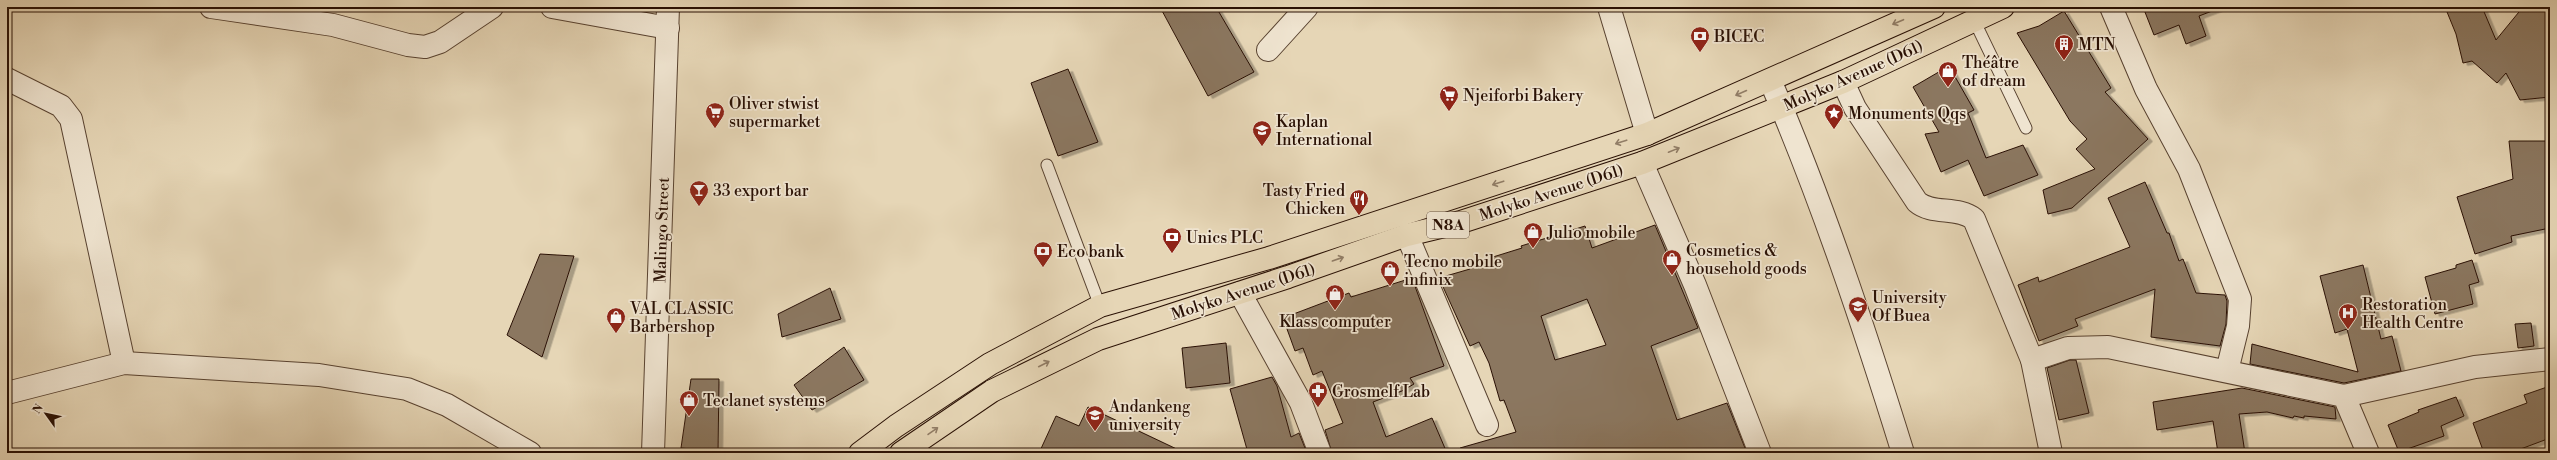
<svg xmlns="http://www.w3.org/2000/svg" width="2557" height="460" viewBox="0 0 2557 460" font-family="'Libre Bodoni',serif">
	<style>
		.building { fill: #8b7761; stroke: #291004; fill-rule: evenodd; filter: url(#shadow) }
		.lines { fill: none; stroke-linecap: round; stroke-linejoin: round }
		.service-casing { stroke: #584230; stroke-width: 13 }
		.minor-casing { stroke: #584230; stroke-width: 24 }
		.tertiary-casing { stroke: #584230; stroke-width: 24 }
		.trunk-casing { stroke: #291004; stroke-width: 24 }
		.service { stroke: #efe4d0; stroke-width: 11 }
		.minor { stroke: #efe4d0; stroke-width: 22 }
		.tertiary { stroke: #efe4d0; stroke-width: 22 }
		.trunk { stroke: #e6d6b6; stroke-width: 22 }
		.oneway { stroke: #917d66 }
		.labels { text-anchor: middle; stroke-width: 3.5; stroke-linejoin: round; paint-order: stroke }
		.shield { fill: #efe4d0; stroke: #645041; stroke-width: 1 }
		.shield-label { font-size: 15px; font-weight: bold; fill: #291004 }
		.poi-label { font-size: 16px; fill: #291004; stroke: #efe4d0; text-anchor: start }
		.street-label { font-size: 16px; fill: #291004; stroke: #efe4d0 }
	</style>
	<defs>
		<filter id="shadow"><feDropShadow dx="4.5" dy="2.5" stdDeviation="0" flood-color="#0004"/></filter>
	</defs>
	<rect width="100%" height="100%" fill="#e6d6b6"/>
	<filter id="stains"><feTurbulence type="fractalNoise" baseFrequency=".005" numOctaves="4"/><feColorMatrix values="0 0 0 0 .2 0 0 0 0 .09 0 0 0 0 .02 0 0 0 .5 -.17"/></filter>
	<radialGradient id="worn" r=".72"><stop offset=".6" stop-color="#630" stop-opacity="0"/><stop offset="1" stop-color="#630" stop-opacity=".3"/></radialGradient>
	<g class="building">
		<path d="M1160 7H1216L1254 72 1208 96Z"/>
		<path d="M2143 7H2220V8L2199 16 2206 36 2186 44 2179 25 2154 35Z"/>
		<path d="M2445 7H2482L2496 40 2523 7H2550V97L2520 100 2506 73 2497 83 2472 61 2463 63 2456 34Z"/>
		<path d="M2064 11 2111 88 2105 92 2148 139 2072 208 2048 214 2043 190 2095 169 2076 149 2087 139 2070 121 2017 33 2039 26Z"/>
		<path d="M1949 66 1974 110 1968 113 1986 158 2023 145 2038 175 1984 196 1968 160 1941 172 1925 134 1939 132 1913 87Z"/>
		<path d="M1068 69 1098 142 1058 156 1031 83Z"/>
		<path d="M2509 141H2550V204L2546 203 2550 228 2511 236 2512 242 2475 254 2457 197 2513 179Z"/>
		<path d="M2145 182 2167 233H2169L2179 261 2183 259 2196 293 2225 295 2227 301 2226 324 2220 346 2151 337 2155 289 2075 319 2078 326 2039 341 2018 285 2038 277 2039 282 2130 247 2108 198Z"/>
		<path d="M1655 225 1698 328 1651 346 1677 420 1727 403 1747 453H1460V448L1516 432 1504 400 1500 401 1489 363 1479 342 1470 346 1439 278 1470 269 1469 267 1493 257 1522 248 1521 246 1585 226 1592 248ZM1587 299 1606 345 1555 360 1541 316Z"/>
		<path d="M540 254 574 256 542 357 507 335Z"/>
		<path d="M2472 260 2479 282 2469 285 2473 304 2435 314 2425 277 2456 268V265Z"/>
		<path d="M2363 265 2381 339 2392 336 2401 371 2344 383 2250 364 2252 344 2358 372 2347 329 2335 333 2320 276Z"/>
		<path d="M1412 278 1444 366 1410 378 1414 384 1402 391 1373 402 1386 437 1432 418 1447 453H1332L1325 430 1343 423 1322 371 1313 375 1303 348 1295 351 1283 318 1349 293 1351 297Z"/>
		<path d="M830 288 841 319 782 337 778 314Z"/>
		<path d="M2531 323 2534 346 2518 348 2515 324Z"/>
		<path d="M1226 343 1230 383 1186 388 1182 348Z"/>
		<path d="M844 347 864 380 812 410 794 385Z"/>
		<path d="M2070 360H2076L2089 413 2059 420 2047 368Z"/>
		<path d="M1272 377 1277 386 1291 437 1299 433 1307 453H1248L1230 389Z"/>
		<path d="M691 379H719L718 452 681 448Z"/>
		<path d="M2550 386V438L2510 453H2484L2473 423 2527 403 2524 395Z"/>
		<path d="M2242 388 2335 407 2336 419 2304 416V418L2294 416 2293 418 2267 412 2239 414 2245 453H2218L2213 421 2157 430 2153 402Z"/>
		<path d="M2456 397 2464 416 2441 426 2444 436 2399 452 2388 425 2419 412 2418 410Z"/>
		<path d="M1088 407 1185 453H1039L1056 416 1079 426Z"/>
	</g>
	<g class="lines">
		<g class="service-casing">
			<g id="service">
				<path d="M1974 20 2026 128"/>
				<path d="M1047 165 1100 306"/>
			</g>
		</g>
		<g class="minor-casing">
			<g id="minor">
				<path d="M211 7 333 25 408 45 425 47 440 42 492 7"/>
				<path d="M552 7 668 28"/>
				<path d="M1609 7 1647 134"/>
				<path d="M2111 7 2146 89 2189 169 2240 299 2238 326 2227 371"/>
				<path d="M1268 50 1307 7"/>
				<path d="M7 79 61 106 71 119 124 363"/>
				<path d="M1770 80C1822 201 1864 327 1903 453"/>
				<path d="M1843 82 1855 108 1917 202C1932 215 1958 206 1974 219L2032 360 2051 453"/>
				<path d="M1642 163 1695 285 1760 453"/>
				<path d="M1407 235 1487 425"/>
				<path d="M1240 293 1301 403 1320 453"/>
				<path d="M2032 360 2068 348 2108 347 2344 396 2368 453"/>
				<path d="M7 393 124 363 319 375 407 389 447 405 530 453"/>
				<path d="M2344 396 2475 367 2550 359"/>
			</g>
		</g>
		<g class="tertiary-casing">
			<path id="tertiary" d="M653 453 668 7"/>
		</g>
		<g class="trunk-casing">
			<g id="trunk">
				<path d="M860 453 896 426 990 364 1100 306 1269 258 1647 134 1934 7"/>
				<path d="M901 453 992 391 1098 339 1288 277 1407 235 1461 222 1642 163 1843 82 2003 7"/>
			</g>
		</g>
		<use href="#service" class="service"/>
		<use href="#minor" class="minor"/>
		<use href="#tertiary" class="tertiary"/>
		<use href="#trunk" class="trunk"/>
	</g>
	<defs><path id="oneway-shaft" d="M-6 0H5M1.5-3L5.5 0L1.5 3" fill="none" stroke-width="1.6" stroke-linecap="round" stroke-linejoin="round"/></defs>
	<g class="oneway">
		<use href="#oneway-shaft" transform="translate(1898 22) rotate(157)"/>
		<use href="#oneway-shaft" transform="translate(1741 93) rotate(156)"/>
		<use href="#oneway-shaft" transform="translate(1621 142) rotate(162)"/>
		<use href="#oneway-shaft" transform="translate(1674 150) rotate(-22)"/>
		<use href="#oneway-shaft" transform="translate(1498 183) rotate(162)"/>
		<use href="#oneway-shaft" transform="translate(1338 259) rotate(-19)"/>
		<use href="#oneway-shaft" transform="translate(1044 364) rotate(-27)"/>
		<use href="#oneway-shaft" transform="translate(933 431) rotate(-35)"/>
	</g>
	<defs>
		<g id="bank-pin" transform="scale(1)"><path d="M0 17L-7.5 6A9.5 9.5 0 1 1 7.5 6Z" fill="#8f2418" stroke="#efe4d0"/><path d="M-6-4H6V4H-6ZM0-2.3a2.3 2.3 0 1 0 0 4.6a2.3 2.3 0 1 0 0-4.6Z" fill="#fff"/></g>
		<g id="building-pin" transform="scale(1)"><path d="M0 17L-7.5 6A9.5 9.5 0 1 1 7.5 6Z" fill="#8f2418" stroke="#efe4d0"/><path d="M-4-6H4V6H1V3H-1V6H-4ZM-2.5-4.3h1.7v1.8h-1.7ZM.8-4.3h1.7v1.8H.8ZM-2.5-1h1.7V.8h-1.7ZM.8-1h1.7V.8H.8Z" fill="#fff"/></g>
		<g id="shop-pin" transform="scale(1)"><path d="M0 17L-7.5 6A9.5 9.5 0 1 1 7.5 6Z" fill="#8f2418" stroke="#efe4d0"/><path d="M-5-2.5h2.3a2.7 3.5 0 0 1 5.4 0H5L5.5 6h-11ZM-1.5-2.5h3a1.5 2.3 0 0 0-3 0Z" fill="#fff"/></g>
		<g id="supermarket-pin" transform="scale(1)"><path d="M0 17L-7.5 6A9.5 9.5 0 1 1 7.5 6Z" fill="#8f2418" stroke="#efe4d0"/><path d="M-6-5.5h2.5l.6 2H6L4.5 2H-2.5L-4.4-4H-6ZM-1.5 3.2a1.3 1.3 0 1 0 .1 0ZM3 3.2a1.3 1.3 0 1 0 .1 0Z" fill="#fff"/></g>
		<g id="sight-pin" transform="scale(1)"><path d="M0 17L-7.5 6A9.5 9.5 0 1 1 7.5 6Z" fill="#8f2418" stroke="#efe4d0"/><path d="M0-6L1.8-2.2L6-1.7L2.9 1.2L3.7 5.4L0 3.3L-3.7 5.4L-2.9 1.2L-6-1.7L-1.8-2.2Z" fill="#fff"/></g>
		<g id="school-pin" transform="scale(1)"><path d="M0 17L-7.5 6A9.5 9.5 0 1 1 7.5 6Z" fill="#8f2418" stroke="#efe4d0"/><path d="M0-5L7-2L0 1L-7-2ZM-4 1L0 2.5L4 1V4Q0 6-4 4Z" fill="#fff"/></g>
		<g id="bar-pin" transform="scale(1)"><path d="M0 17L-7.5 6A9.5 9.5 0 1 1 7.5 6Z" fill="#8f2418" stroke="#efe4d0"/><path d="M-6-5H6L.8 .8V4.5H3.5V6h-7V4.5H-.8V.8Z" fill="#fff"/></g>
		<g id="restaurant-pin" transform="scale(1)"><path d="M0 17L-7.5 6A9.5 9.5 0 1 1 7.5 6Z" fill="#8f2418" stroke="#efe4d0"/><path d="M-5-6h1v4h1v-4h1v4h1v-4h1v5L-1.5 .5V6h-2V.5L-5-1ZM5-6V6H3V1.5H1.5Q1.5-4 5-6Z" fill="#fff"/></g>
		<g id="university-pin" transform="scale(1)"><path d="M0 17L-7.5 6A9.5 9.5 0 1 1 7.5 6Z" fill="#8f2418" stroke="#efe4d0"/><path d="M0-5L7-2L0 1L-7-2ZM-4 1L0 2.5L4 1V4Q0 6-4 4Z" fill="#fff"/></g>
		<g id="hospital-pin" transform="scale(1)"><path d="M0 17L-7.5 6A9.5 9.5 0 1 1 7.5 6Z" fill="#8f2418" stroke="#efe4d0"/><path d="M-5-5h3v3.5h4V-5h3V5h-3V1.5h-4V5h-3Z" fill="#fff"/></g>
		<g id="pharmacy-pin" transform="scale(1)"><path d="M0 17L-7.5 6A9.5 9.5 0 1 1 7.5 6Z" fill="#8f2418" stroke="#efe4d0"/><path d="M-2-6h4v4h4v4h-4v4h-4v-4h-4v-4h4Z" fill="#fff"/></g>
	</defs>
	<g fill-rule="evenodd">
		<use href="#bank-pin" x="1700" y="36"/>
		<use href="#building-pin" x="2064" y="44"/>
		<use href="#shop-pin" x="1948" y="71"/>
		<use href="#supermarket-pin" x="1449" y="95"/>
		<use href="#supermarket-pin" x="715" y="112"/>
		<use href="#sight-pin" x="1834" y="113"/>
		<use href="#school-pin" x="1262" y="130"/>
		<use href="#bar-pin" x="699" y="190"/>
		<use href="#restaurant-pin" x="1359" y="199"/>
		<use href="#shop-pin" x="1533" y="232"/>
		<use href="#bank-pin" x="1172" y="237"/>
		<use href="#bank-pin" x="1043" y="251"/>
		<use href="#shop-pin" x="1672" y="259"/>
		<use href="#shop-pin" x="1390" y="270"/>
		<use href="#shop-pin" x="1335" y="294"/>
		<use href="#university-pin" x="1858" y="306"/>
		<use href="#hospital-pin" x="2348" y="313"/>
		<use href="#shop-pin" x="616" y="317"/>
		<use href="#pharmacy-pin" x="1318" y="391"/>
		<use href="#shop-pin" x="689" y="400"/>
		<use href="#university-pin" x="1095" y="415"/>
	</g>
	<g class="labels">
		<rect class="shield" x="1427" y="212" width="42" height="26" rx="3"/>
		<g class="shield-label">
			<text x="1448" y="230">N8A</text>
		</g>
		<g class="poi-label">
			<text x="1714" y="42">BICEC</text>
			<text x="2078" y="50">MTN</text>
			<text x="1962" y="68">Théâtre<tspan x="1962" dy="18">of dream</tspan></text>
			<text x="1463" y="101">Njeiforbi Bakery</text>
			<text x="729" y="109">Oliver stwist<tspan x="729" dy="18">supermarket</tspan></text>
			<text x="1848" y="119">Monuments Qqs</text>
			<text x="1276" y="127">Kaplan<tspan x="1276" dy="18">International</tspan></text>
			<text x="713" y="196">33 export bar</text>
			<text x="1345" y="196" text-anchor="end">Tasty Fried<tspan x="1345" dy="18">Chicken</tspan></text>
			<text x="1547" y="238">Julio mobile</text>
			<text x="1186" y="243">Unics PLC</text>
			<text x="1686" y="256">Cosmetics &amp;<tspan x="1686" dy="18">household goods</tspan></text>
			<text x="1057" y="257">Eco bank</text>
			<text x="1404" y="267">Tecno mobile<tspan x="1404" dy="18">infinix</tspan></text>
			<text x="1872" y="303">University<tspan x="1872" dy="18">Of Buea</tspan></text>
			<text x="2362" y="310">Restoration<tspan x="2362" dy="18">Health Centre</tspan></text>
			<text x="630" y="314">VAL CLASSIC<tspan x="630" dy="18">Barbershop</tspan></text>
			<text x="1335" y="327" text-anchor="middle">Klass computer</text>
			<text x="1332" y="397">Grosmelf Lab</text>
			<text x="703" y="406">Teclanet systems</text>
			<text x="1109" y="412">Andankeng<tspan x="1109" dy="18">university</tspan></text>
		</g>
		<g class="street-label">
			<text transform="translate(1853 75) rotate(-24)" y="6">Molyko Avenue (D61)</text>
			<text transform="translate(1551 192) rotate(-18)" y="6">Molyko Avenue (D61)</text>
			<text transform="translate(661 230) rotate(-88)" y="6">Malingo Street</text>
			<text transform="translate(1243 291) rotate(-18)" y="6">Molyko Avenue (D61)</text>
		</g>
	</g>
	<rect width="2557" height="460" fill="none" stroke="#e6d6b6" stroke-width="24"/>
	<rect x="8" y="8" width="2541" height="444" fill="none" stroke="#291004" stroke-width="2"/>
	<rect x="12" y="12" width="2533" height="436" fill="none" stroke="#291004"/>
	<g transform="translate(46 414) rotate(303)" stroke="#efe4d0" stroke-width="3" paint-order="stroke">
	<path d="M0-3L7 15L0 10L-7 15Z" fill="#291004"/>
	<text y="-6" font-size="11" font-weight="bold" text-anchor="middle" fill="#291004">N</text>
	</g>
	<rect width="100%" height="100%" filter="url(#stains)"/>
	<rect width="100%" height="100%" fill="url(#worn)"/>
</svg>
